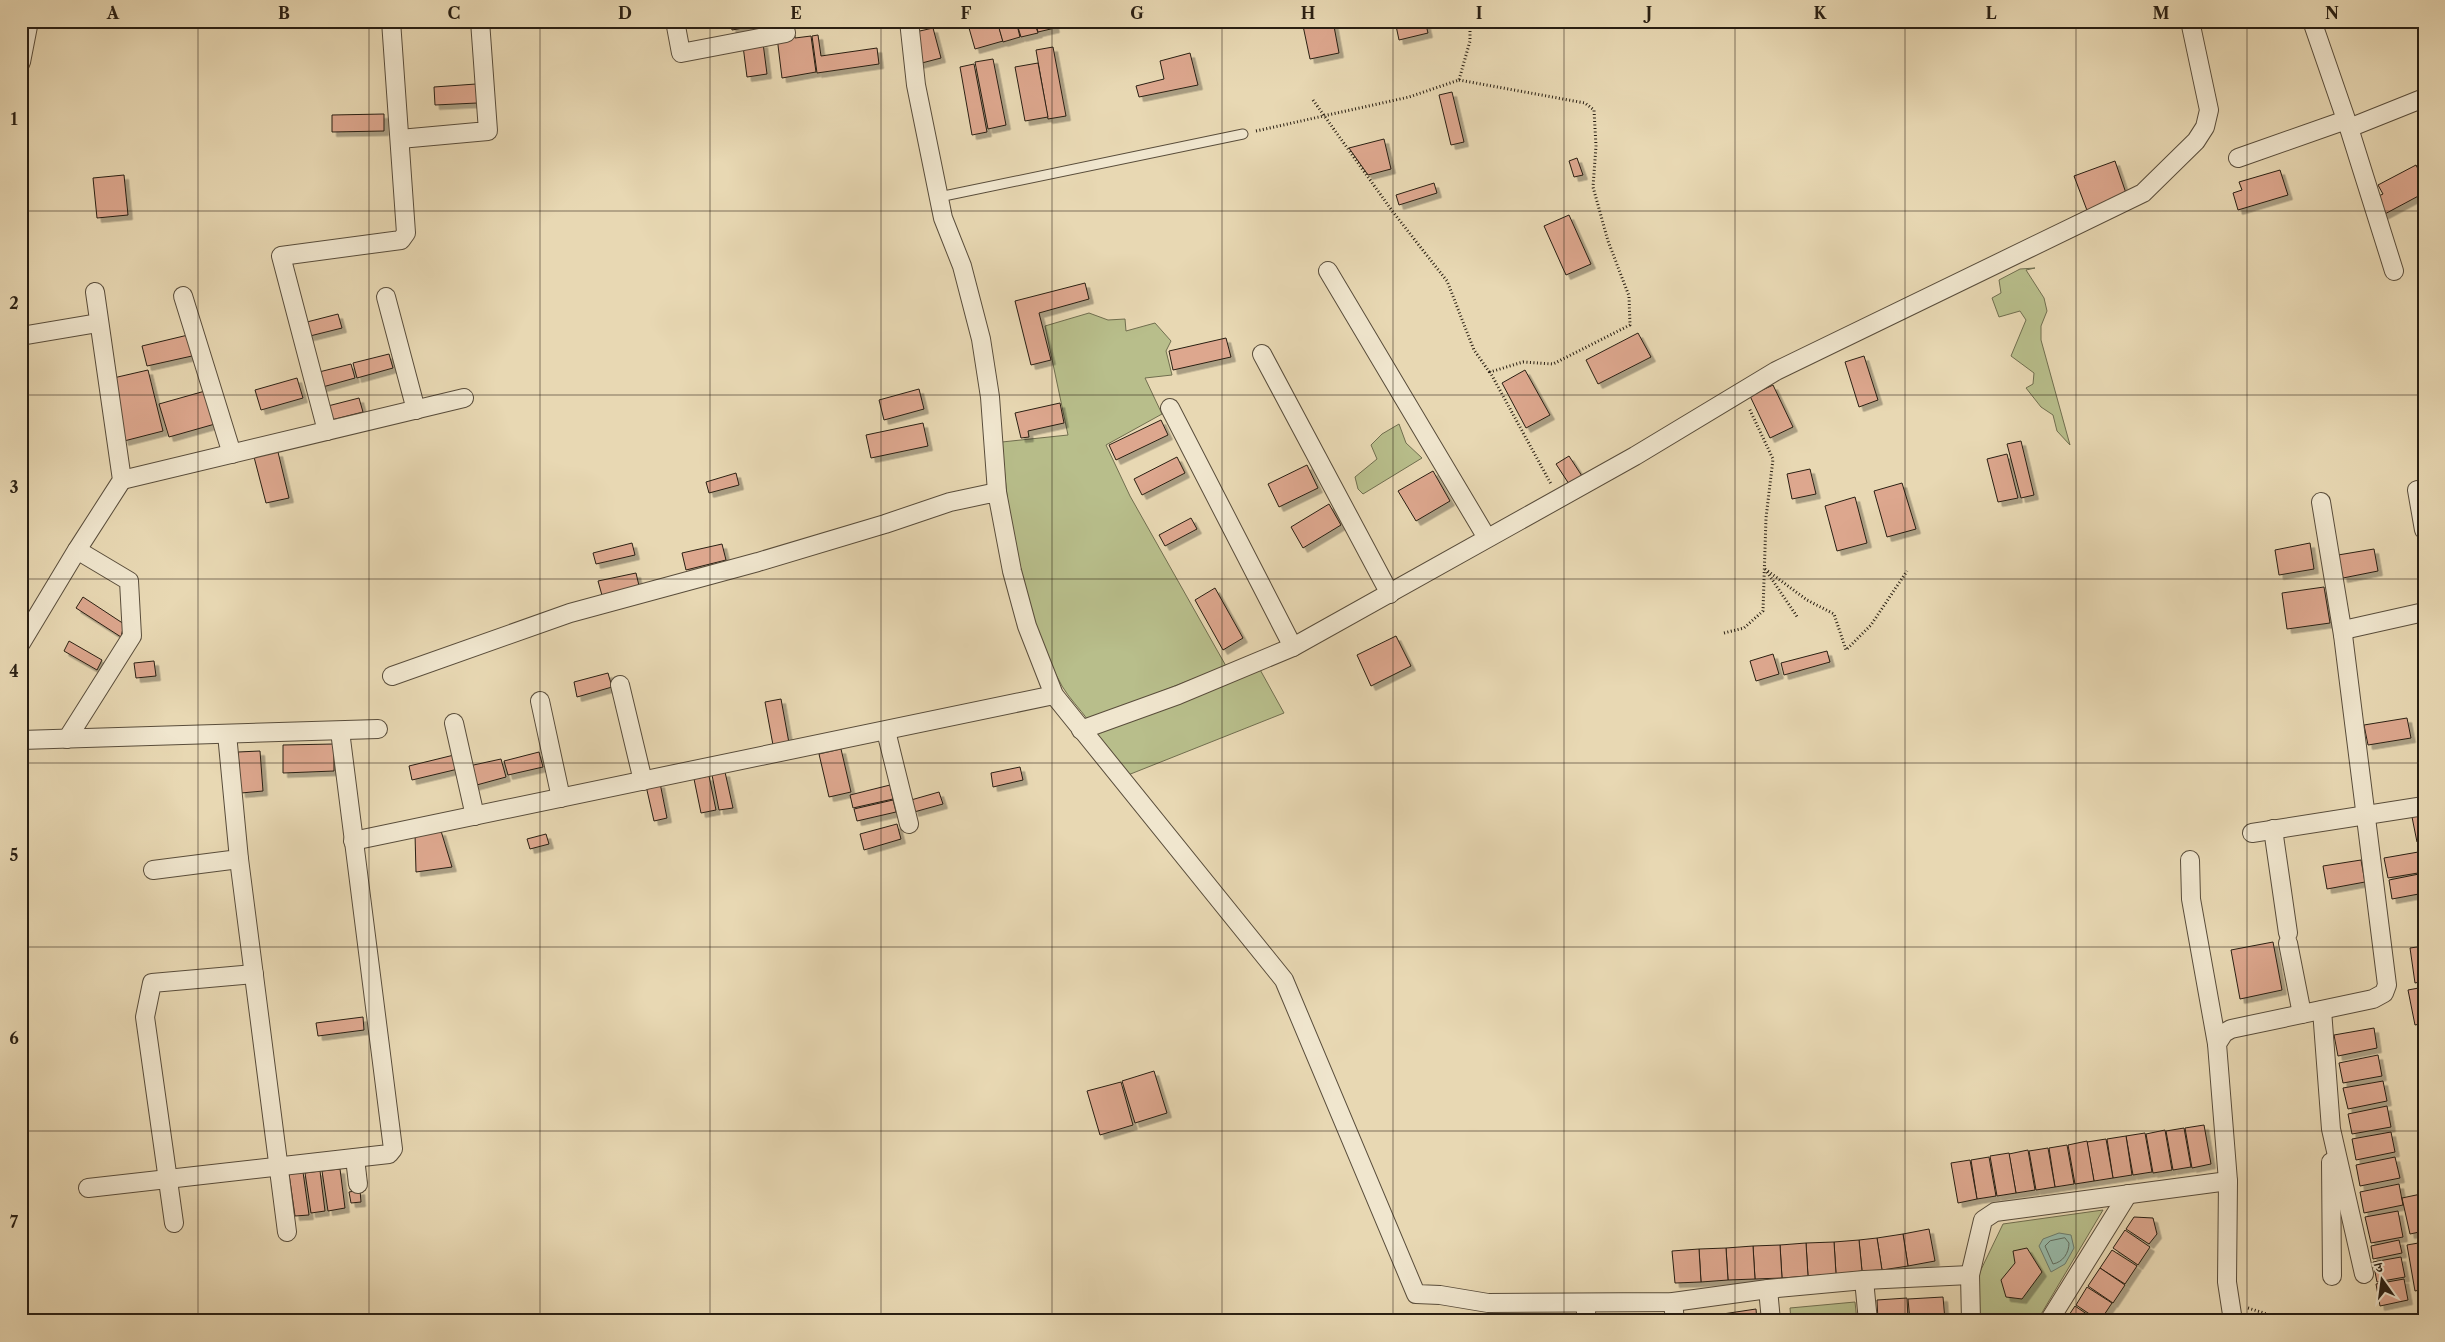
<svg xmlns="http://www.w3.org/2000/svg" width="2445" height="1342" viewBox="0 0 2445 1342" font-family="'Libre Caslon Text','Noto Serif Devanagari',serif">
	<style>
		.green { fill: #b8be8b; stroke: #706e4f }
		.water { fill: #98baa9; stroke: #6c7c6d }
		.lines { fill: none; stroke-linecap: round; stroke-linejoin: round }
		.shore { stroke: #606c5e; stroke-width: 1 }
		.building { fill: #dda78e; stroke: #291f13; filter: url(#shadow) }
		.service-casing { stroke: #594d3b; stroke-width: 11 }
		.minor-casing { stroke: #594d3b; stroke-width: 20 }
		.path { stroke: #291f13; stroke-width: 3; stroke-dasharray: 1 2.5; stroke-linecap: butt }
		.service { stroke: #f0e6ce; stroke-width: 9 }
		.minor { stroke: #f0e6ce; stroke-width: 18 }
		.grid { fill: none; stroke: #291f13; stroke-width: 1; stroke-opacity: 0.55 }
		.neatline { fill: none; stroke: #291f13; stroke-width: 2 }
		.grid-label { font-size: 16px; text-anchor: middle; font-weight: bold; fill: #291f13 }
	</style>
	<defs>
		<filter id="shadow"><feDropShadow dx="4.5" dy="4.5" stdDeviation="0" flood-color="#0004"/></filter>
	</defs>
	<rect width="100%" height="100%" fill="#e8d8b3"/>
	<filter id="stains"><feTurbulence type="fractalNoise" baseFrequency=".004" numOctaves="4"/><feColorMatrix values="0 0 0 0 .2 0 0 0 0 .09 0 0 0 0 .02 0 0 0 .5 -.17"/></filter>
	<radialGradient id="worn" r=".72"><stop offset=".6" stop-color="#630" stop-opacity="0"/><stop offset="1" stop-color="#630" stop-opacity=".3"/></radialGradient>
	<g class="green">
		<path d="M2035 268 2026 270 2044 298 2047 311 2041 326V340L2070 445 2057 431 2053 415 2041 407 2026 388 2033 384 2034 373 2011 356 2026 320 2020 311 1999 317 1992 298 2001 293 1999 280 2020 269Z"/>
		<path d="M1089 313 1108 320 1125 319 1126 331 1155 323 1171 341 1166 351 1172 375 1145 378 1162 414 1106 445 1130 496 1226 666 1088 720C1080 709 1069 698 1062 686 1021 612 1008 525 1002 442L1068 435 1045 326Z"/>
		<path d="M1399 424 1406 443 1422 458 1363 494 1358 489 1355 477 1377 459 1371 445 1382 434Z"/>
		<path d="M1258 666 1284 713 1128 775 1095 733Z"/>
		<path d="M2103 1210 2037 1321H1979L1976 1280 2003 1224Z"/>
		<path d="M1855 1302 1857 1321H1791L1790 1308Z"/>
	</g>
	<path class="water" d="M2059 1233 2071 1235 2074 1248 2065 1264 2051 1272 2039 1246 2043 1239Z"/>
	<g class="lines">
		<path class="shore" d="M2065 1238 2069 1243C2069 1253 2063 1262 2053 1264L2045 1246 2050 1241Z"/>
	</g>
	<g class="building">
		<path d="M730 21H777V22L732 30Z"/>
		<path d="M967 21H997L1003 41 975 49Z"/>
		<path d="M997 21H1016L1020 37 1003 42Z"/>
		<path d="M1016 21H1034L1038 33 1021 37Z"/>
		<path d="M1035 21H1053L1055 28 1038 32Z"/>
		<path d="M1302 21H1333L1339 53 1310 59Z"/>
		<path d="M1395 21H1425L1428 33 1399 40Z"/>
		<path d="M933 28 941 58 918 64 911 33Z"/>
		<path d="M795 35V38L811 36 816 72 782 78 777 37Z"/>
		<path d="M818 35 821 56 877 48 879 64 817 73 812 36Z"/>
		<path d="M763 43 767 74 747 77 743 46Z"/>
		<path d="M1053 47 1066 116 1048 119 1036 50Z"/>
		<path d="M1190 53 1198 85 1139 97 1136 86 1164 79 1160 61Z"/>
		<path d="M993 59 1006 125 988 129 975 62Z"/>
		<path d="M1038 63 1048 117 1025 121 1015 67Z"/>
		<path d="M974 64 987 132 972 135 960 67Z"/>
		<path d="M476 84 477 103 435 105 434 87Z"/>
		<path d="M1452 92 1464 142 1451 145 1439 95Z"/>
		<path d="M384 114V131L332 132V115Z"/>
		<path d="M1384 139 1391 169 1368 175 1349 148Z"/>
		<path d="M1577 158 1583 175 1574 177 1569 161Z"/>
		<path d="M2115 161 2128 199 2088 213 2074 176Z"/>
		<path d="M2416 165 2424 181V193L2381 216 2372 199 2383 194 2378 185Z"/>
		<path d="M2280 170 2288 195 2238 210 2233 193 2242 190 2239 182Z"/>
		<path d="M124 175 128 215 97 218 93 178Z"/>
		<path d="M1434 183 1437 193 1399 205 1396 195Z"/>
		<path d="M1569 215 1591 264 1566 275 1544 226Z"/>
		<path d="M1085 283 1089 299 1039 313 1051 360 1031 365 1015 301Z"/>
		<path d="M338 314 342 328 306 337 303 323Z"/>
		<path d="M1638 333 1651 357 1598 384 1586 360Z"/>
		<path d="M188 335 192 356 147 366 142 346Z"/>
		<path d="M1226 338 1231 357 1173 370 1169 351Z"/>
		<path d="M389 354 393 368 357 378 353 363Z"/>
		<path d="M1864 356 1878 400 1859 407 1845 362Z"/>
		<path d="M351 364 355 378 319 388 315 373Z"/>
		<path d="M148 370 163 431 124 441 109 379Z"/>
		<path d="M1525 370 1550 415 1526 428 1502 383Z"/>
		<path d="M297 378 303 398 261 410 255 390Z"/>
		<path d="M1773 385 1793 427 1770 438 1750 396Z"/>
		<path d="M919 389 924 409 884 420 879 400Z"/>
		<path d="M205 391 215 424 169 437 159 404Z"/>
		<path d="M359 398 363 412 327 421 324 407Z"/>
		<path d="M1060 403 1064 423 1028 431 1029 437 1021 438 1015 413Z"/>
		<path d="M1161 420 1168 435 1116 460 1109 445Z"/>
		<path d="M923 423 928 446 871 458 866 435Z"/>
		<path d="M2021 441 2034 495 2021 498 2007 444Z"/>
		<path d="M278 452 289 498 266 503 254 457Z"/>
		<path d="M2007 454 2018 498 1998 502 1987 459Z"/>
		<path d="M1569 456 1582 476 1569 484 1556 464Z"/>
		<path d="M1177 457 1185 473 1142 495 1134 479Z"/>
		<path d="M1307 465 1318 488 1279 507 1268 484Z"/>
		<path d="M1810 469 1816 494 1792 499 1787 474Z"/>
		<path d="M1433 471 1450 501 1416 521 1398 491Z"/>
		<path d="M736 473 739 485 709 493 706 482Z"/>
		<path d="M1902 483 1916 529 1887 537 1874 491Z"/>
		<path d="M1855 497 1867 543 1837 551 1825 506Z"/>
		<path d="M1329 504 1341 525 1303 548 1291 527Z"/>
		<path d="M1191 518 1197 529 1165 546 1159 535Z"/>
		<path d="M632 543 635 555 596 564 593 553Z"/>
		<path d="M2310 543 2314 569 2279 575 2275 550Z"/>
		<path d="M722 544 726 560 686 570 682 553Z"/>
		<path d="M2374 549 2378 571 2343 578 2338 555Z"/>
		<path d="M636 573 640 590 603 599 598 581Z"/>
		<path d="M2324 587 2330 623 2287 629 2282 593Z"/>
		<path d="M1215 588 1243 638 1223 650 1195 600Z"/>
		<path d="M83 597 124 624 121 637 76 608Z"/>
		<path d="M1396 636 1411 666 1371 686 1357 655Z"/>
		<path d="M69 641 102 660 97 670 64 651Z"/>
		<path d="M1827 651 1830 662 1784 675 1781 663Z"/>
		<path d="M1773 654 1779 674 1756 681 1750 661Z"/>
		<path d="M154 661 156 676 136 678 134 663Z"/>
		<path d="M608 673 612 687 577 697 574 682Z"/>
		<path d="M781 699 789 743 773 745 765 702Z"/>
		<path d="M2407 718 2411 738 2368 745 2364 725Z"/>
		<path d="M334 744V771L283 773V745Z"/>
		<path d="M841 749 851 792 829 797 819 754Z"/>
		<path d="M260 751 263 791 241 793 238 752Z"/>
		<path d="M539 752 543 767 508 775 504 761Z"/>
		<path d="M454 755 458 769 412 780 409 766Z"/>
		<path d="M501 759 506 777 473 786 469 766Z"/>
		<path d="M1020 767 1023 780 993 787 991 773Z"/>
		<path d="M725 772 733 808 719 810 712 775Z"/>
		<path d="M709 776 716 810 701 813 694 779Z"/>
		<path d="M660 783 667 818 654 821 646 786Z"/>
		<path d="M890 785 893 799 853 808 850 795Z"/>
		<path d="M939 792 943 804 914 812 911 800Z"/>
		<path d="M893 800 896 812 857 821 854 809Z"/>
		<path d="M2424 815V841L2417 842 2412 817Z"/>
		<path d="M897 824 901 839 864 850 860 834Z"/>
		<path d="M441 831 452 867 416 872 415 834Z"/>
		<path d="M546 834 549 844 530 849 527 839Z"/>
		<path d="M2424 851V872L2388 878 2384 858Z"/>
		<path d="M2361 860 2365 882 2327 889 2323 866Z"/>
		<path d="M2424 873V893L2392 899 2389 880Z"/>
		<path d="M2273 942 2282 990 2240 999 2231 950Z"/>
		<path d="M2424 946V981L2415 983 2410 948Z"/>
		<path d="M2424 987V1023L2415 1025 2408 990Z"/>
		<path d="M363 1017 364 1030 318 1036 316 1023Z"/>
		<path d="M2374 1028 2377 1048 2338 1056 2334 1035Z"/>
		<path d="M2378 1055 2382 1076 2343 1083 2339 1063Z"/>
		<path d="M1154 1071 1167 1113 1135 1123 1122 1081Z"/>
		<path d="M2383 1081 2387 1101 2348 1109 2343 1088Z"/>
		<path d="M1121 1082 1133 1125 1100 1135 1087 1091Z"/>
		<path d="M2387 1106 2391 1127 2352 1134 2348 1114Z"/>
		<path d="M2204 1125 2211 1164 2192 1168 2185 1128Z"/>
		<path d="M2184 1128 2191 1167 2173 1170 2166 1131Z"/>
		<path d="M2165 1130 2172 1170 2153 1173 2146 1134Z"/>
		<path d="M2391 1132 2395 1152 2356 1160 2352 1139Z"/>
		<path d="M2145 1133 2152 1172 2133 1175 2126 1136Z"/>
		<path d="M2126 1136 2132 1175 2113 1178 2107 1139Z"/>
		<path d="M2106 1139 2113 1178 2094 1181 2087 1142Z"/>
		<path d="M2087 1141 2094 1181 2075 1184 2068 1145Z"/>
		<path d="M2067 1145 2074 1184 2055 1187 2049 1148Z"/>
		<path d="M2048 1148 2055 1187 2036 1190 2029 1151Z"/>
		<path d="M2028 1150 2035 1190 2016 1193 2009 1154Z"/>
		<path d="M2009 1153 2016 1193 1997 1196 1990 1156Z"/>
		<path d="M1989 1157 1996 1196 1977 1199 1971 1160Z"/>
		<path d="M2395 1157 2400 1178 2360 1186 2356 1165Z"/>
		<path d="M1970 1160 1977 1199 1958 1203 1951 1163Z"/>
		<path d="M340 1169 345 1208 328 1211 322 1171Z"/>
		<path d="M320 1171 325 1211 311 1213 305 1173Z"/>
		<path d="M303 1172 309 1215 295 1216 289 1174Z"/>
		<path d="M2399 1184 2403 1205 2364 1213 2360 1192Z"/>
		<path d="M360 1190 361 1202 351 1203 349 1192Z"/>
		<path d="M2421 1194 2424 1231 2410 1234 2402 1198Z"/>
		<path d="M2398 1211 2403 1237 2371 1243 2365 1217Z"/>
		<path d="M2134 1217 2153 1218 2157 1234 2149 1244 2126 1229Z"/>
		<path d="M1929 1229 1935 1261 1908 1266 1903 1234Z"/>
		<path d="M2125 1230 2150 1247 2138 1265 2113 1248Z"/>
		<path d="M1903 1234 1908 1266 1882 1270 1877 1238Z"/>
		<path d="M1877 1238 1882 1270 1862 1271 1859 1240Z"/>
		<path d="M1859 1240 1862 1271 1836 1274 1834 1242Z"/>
		<path d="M2399 1240 2402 1253 2373 1259 2371 1246Z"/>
		<path d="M1834 1242 1836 1274 1808 1276 1806 1243Z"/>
		<path d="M2424 1242V1289L2415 1291 2407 1245Z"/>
		<path d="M1806 1243 1808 1276 1782 1278 1780 1245Z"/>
		<path d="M1780 1245 1782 1278 1755 1279 1753 1246Z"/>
		<path d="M1753 1246 1755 1279 1728 1280 1726 1248Z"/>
		<path d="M1726 1248 1728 1280 1701 1282 1699 1249Z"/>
		<path d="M2027 1248 2042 1272 2022 1299 2006 1297 2001 1280 2015 1263 2013 1251Z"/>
		<path d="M1699 1249 1701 1282 1675 1283 1672 1251Z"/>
		<path d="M2112 1250 2137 1266 2125 1284 2100 1268Z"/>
		<path d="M2401 1257 2405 1277 2377 1282 2373 1262Z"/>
		<path d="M2100 1268 2125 1285 2113 1303 2088 1286Z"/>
		<path d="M2404 1279 2408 1300 2380 1306 2376 1284Z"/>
		<path d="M2087 1287 2112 1303 2100 1321 2076 1305Z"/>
		<path d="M1943 1297 1945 1320 1910 1321 1908 1299Z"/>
		<path d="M1907 1298 1908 1320 1878 1321 1877 1300Z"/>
		<path d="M2075 1306 2097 1321H2065Z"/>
		<path d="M1756 1309 1757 1321H1717L1716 1315Z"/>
	</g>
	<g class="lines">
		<g class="service-casing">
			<path id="service" d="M939 197 1243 134"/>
		</g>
		<g class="minor-casing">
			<g id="minor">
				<path d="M675 21 681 53 786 33 783 21"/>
				<path d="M909 21 916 85 943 218 962 266 981 339 990 397 997 492"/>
				<path d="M2312 21 2349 128 2394 271"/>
				<path d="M21 62 29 21"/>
				<path d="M2349 128 2424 98"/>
				<path d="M400 139 488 131 480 21"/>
				<path d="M2238 158 2346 120"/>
				<path d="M1328 271 1487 538"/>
				<path d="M183 296 232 454"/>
				<path d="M386 297 416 410"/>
				<path d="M21 336 98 323"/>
				<path d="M1262 354 1390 594"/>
				<path d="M1170 408 1293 647 1635 456 1776 371 2143 193 2196 141 2205 127 2209 110 2190 21"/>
				<path d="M327 431 281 256 401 240 406 233 391 21"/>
				<path d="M122 480 464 398"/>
				<path d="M2417 490 2424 530"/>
				<path d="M2321 502 2343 635"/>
				<path d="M21 643 77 550 122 480 95 292"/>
				<path d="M392 676 570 613 758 562 885 524 950 502 997 492 1012 571 1027 626 1054 695 1284 980 1416 1294 1440 1295 1488 1303 1673 1302 1768 1289 1864 1280 1970 1275"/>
				<path d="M620 685 643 781"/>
				<path d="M540 701 561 798"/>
				<path d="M454 723 475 816"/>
				<path d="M1081 730 1178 695 1293 647"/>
				<path d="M886 731 909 824"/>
				<path d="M67 739 132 636 129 581 77 550"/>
				<path d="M21 740 378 729"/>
				<path d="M2273 829 2288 933"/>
				<path d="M2252 833 2424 806"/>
				<path d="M353 841 1054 695"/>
				<path d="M239 859 287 1232"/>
				<path d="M2190 860 2191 899 2217 1044"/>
				<path d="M153 870 239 859 227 734"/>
				<path d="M2288 943 2302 1014"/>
				<path d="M2322 1010 2331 1129 2364 1274"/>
				<path d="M355 1158 358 1184"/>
				<path d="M2331 1162 2332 1276"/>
				<path d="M88 1188 389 1154 393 1149 340 731"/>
				<path d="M174 1223 145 1017 152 983 254 974"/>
				<path d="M1864 1280 1868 1321"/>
				<path d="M1768 1289 1771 1321"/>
				<path d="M1673 1302 1675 1321"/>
				<path d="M1585 1303 1587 1321"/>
				<path d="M1971 1321 1970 1275 1983 1220 1995 1212 2228 1181"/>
				<path d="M2049 1321 2128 1194"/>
				<path d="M2233 1321 2227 1282 2228 1181 2217 1044 2224 1033 2231 1029 2373 999 2384 993 2387 985 2343 635 2348 629 2424 612"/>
			</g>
		</g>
		<g class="path">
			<path d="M1459 80 1585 103 1594 110 1596 146 1593 187 1608 241 1629 296 1630 325 1553 364 1523 362 1490 372 1551 484"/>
			<path d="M1313 100 1393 212 1447 281 1474 350 1490 373"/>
			<path d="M1256 131 1409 97 1459 80 1470 41V21"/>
			<path d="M1765 569 1807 600 1834 614 1846 650 1871 625 1907 571"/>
			<path d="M1767 572 1798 618"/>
			<path d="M1724 633 1744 628 1763 611 1766 518 1773 459 1749 408"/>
			<path d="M2248 1308 2270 1315 2281 1321"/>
		</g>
		<use href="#service" class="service"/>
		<use href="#minor" class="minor"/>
	</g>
	<path class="grid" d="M198 21V1321M369 21V1321M540 21V1321M710 21V1321M881 21V1321M1052 21V1321M1222 21V1321M1393 21V1321M1564 21V1321M1735 21V1321M1905 21V1321M2076 21V1321M2247 21V1321M21 211H2424M21 395H2424M21 579H2424M21 763H2424M21 947H2424M21 1131H2424"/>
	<rect width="2445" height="1342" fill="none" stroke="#e8d8b3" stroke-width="55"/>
	<g transform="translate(2382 1280) rotate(346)" stroke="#f0e6ce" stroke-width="4" paint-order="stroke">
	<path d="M0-4L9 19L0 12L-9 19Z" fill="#291f13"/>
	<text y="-8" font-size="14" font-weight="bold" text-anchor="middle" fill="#291f13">उ</text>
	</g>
	<rect x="28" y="28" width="2390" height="1286" class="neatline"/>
	<g class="grid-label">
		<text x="113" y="19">A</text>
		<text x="284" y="19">B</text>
		<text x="454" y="19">C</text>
		<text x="625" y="19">D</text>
		<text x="796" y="19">E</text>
		<text x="966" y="19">F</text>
		<text x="1137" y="19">G</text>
		<text x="1308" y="19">H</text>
		<text x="1479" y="19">I</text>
		<text x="1649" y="19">J</text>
		<text x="1820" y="19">K</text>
		<text x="1991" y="19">L</text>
		<text x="2161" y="19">M</text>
		<text x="2332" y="19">N</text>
		<text x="14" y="125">1</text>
		<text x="14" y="309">2</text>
		<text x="14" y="493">3</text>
		<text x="14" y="677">4</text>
		<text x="14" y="861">5</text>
		<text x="14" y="1044">6</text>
		<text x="14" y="1228">7</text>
	</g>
	<rect width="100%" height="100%" filter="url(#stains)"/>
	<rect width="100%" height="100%" fill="url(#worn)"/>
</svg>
